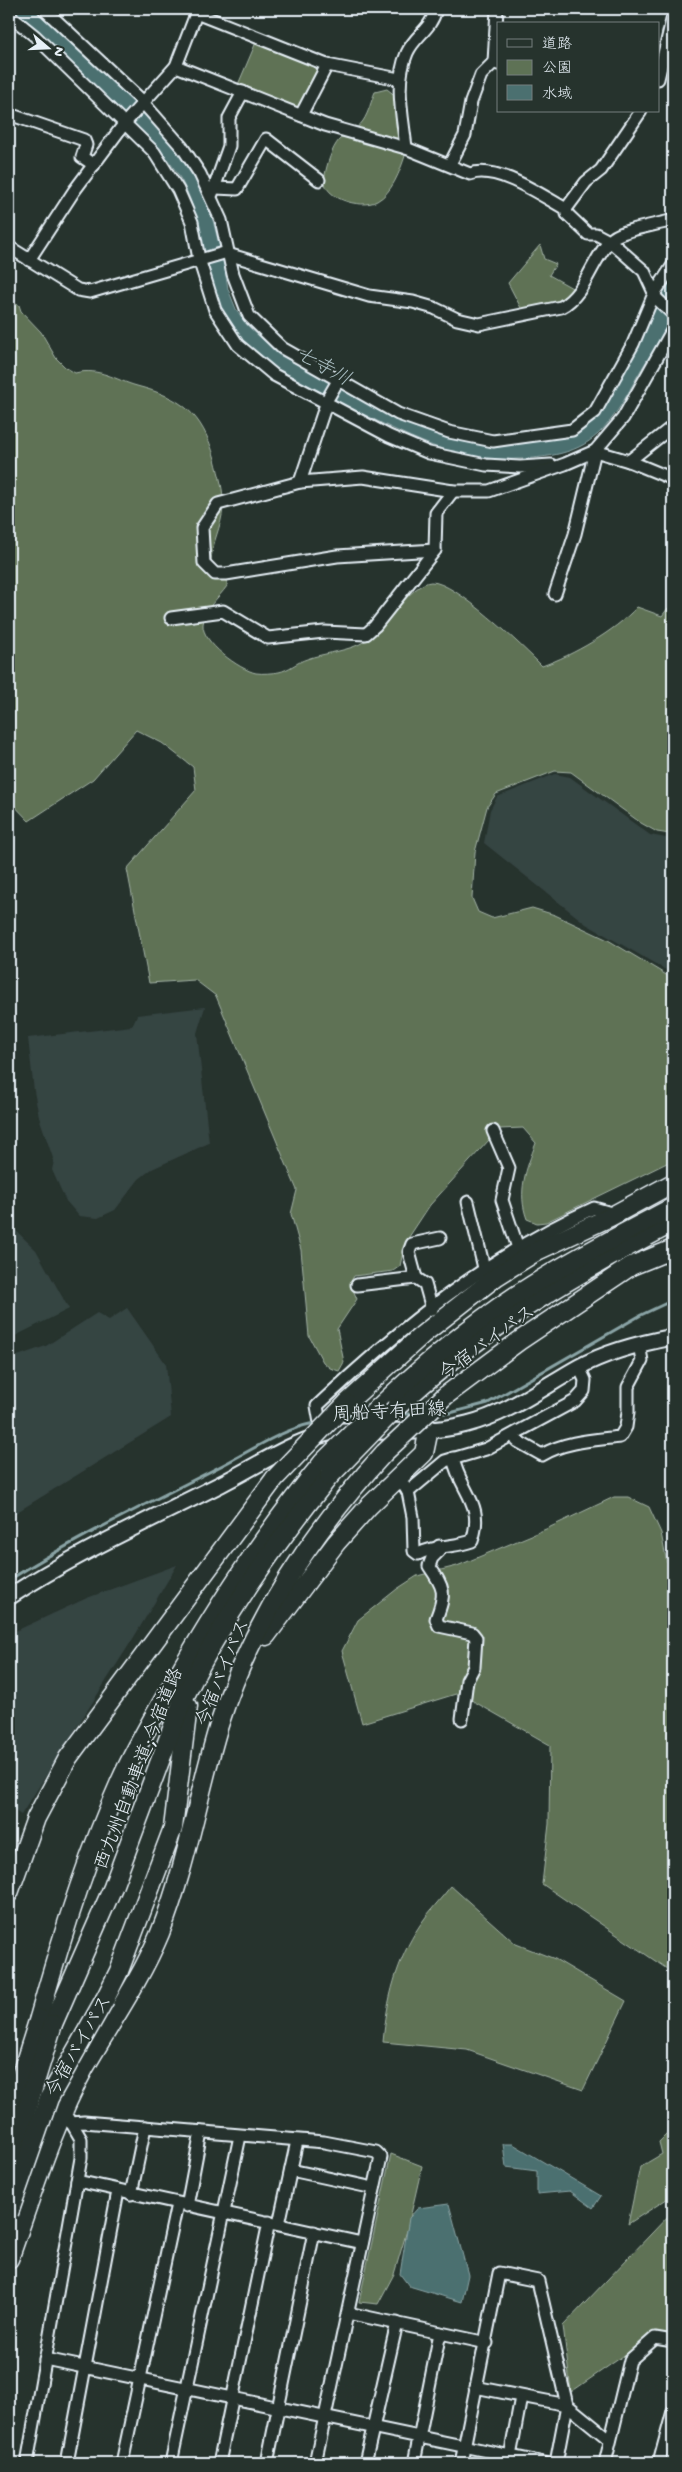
<svg xmlns="http://www.w3.org/2000/svg" width="682" height="2472" viewBox="0 0 682 2472" font-family="'Gochi Hand','Klee One',sans-serif">
	<style>
		.built { fill: #364443 }
		.green { fill: #5e7255; stroke: #a3b2a6 }
		.water { fill: #4b7070; stroke: #8aa4a6 }
		.lines { fill: none; stroke-linecap: round; stroke-linejoin: round }
		.stream { stroke: #8aa4a6; stroke-width: 3 }
		.minor-casing { stroke: #e8f1f8; stroke-width: 15 }
		.major-casing { stroke: #e8f1f8; stroke-width: 19 }
		.highway-casing { stroke: #e8f1f8; stroke-width: 21 }
		.minor { stroke: #26332d; stroke-width: 11 }
		.major { stroke: #26332d; stroke-width: 15 }
		.highway { stroke: #26332d; stroke-width: 18 }
		.highway-bridge-casing { stroke: #e8f1f8; stroke-width: 21; stroke-linecap: butt }
		.highway-bridge { stroke: #26332d; stroke-width: 18 }
		.labels { text-anchor: middle; stroke-width: 4; stroke-linejoin: round; paint-order: stroke }
		.street-label { font-size: 19px; fill: #e8f1f8; stroke: #26332d }
		.water-label { font-size: 20px; font-style: italic; fill: #a9bdc2; stroke: #26332d }
	</style>
	<rect width="100%" height="100%" fill="#26332d"/>
	<filter id="ink" filterUnits="userSpaceOnUse"><feTurbulence type="fractalNoise" baseFrequency=".02" numOctaves="2"/><feDisplacementMap in="SourceGraphic" scale="10" xChannelSelector="R" yChannelSelector="G"/><feConvolveMatrix kernelMatrix="1 2 1 2 8 2 1 2 1" color-interpolation-filters="sRGB"/></filter>
	<g filter="url(#ink)">
		<g class="built">
			<path d="M555 774 570 777 650 835 671 839 673 838V974L586 924 484 843 490 810 497 797Z"/>
			<path d="M205 1007 197 1033 209 1143 152 1169 139 1179 115 1210 98 1218 79 1216 66 1201 52 1170 54 1161 39 1117 34 1091 28 1038 132 1026 137 1015Z"/>
			<path d="M9 1224 36 1250 69 1309 9 1339Z"/>
			<path d="M127 1308 166 1364 171 1417 9 1517V1359L46 1346 97 1313 109 1320Z"/>
			<path d="M177 1565 134 1637 21 1815 9 1807V1634L87 1598Z"/>
		</g>
		<g class="green">
			<path d="M257 40 322 66 299 110 237 87Z"/>
			<path d="M387 89 397 97 405 156C400 171 392 193 377 201 361 210 319 198 325 175 327 164 332 148 339 140 346 133 357 130 363 121 369 112 371 101 375 92Z"/>
			<path d="M540 245 544 259 556 264 549 275 574 289 567 300 522 310 508 283Z"/>
			<path d="M13 304 19 305 21 311 41 332 56 358 65 367 75 373C100 367 115 380 137 386 182 398 202 413 215 459 219 476 224 490 223 507 222 527 211 543 211 563L227 577V586C218 599 205 607 203 624 201 642 240 670 256 673 262 674 273 673 279 672 289 670 297 662 307 659 323 653 351 651 365 641 384 629 411 583 431 582 455 581 524 648 542 666 573 655 614 632 637 607L662 616 668 608 673 610V830L670 834 657 832 641 823 571 772 555 771 496 794 487 807 475 852 472 898 478 912 492 918 532 908 555 915 608 940 673 979V1160L546 1222 537 1223 527 1219C517 1192 526 1169 536 1143L523 1128 499 1129 430 1205 405 1243 400 1266 393 1271 354 1276 350 1283 357 1299 337 1329 344 1362 339 1371 330 1368 323 1362 309 1336 301 1250 291 1214 297 1190 216 996 195 980 149 983 127 869 196 790 193 767 162 743 136 730 93 779 29 821 9 800V306Z"/>
			<path d="M614 1497H628L649 1507 661 1533 667 1563 673 1568V1973L542 1884 549 1824 550 1745 459 1693 362 1723 342 1651 358 1620 397 1589 417 1576 457 1566 546 1529Z"/>
			<path d="M451 1886 516 1944 555 1959 626 2001 583 2090 467 2050 383 2042C387 2000 396 1961 420 1925 429 1911 441 1899 451 1886Z"/>
			<path d="M673 2128V2195L628 2224 640 2167 662 2154 659 2142Z"/>
			<path d="M391 2154 422 2166 408 2227 394 2274 378 2304 359 2302Z"/>
			<path d="M673 2211V2333L652 2336 571 2392 563 2326Z"/>
		</g>
		<g class="water">
			<path d="M11 9H39L78 45 111 81 132 98 175 144 187 163 211 213 224 263 228 289 236 309 247 325 279 355 397 416 502 445 556 438 586 425 673 275C673 286 675 299 673 310 671 324 646 361 638 375 623 402 608 433 579 447 550 461 493 462 462 455 426 446 394 429 361 413 318 392 273 373 239 338 204 301 207 244 190 199 172 149 120 113 83 77 59 53 38 29 11 9Z"/>
			<path d="M503 2144H513L601 2196 593 2208 570 2191 537 2194V2171L506 2167Z"/>
			<path d="M449 2204 468 2275 462 2302 409 2286 400 2274 409 2218 418 2208Z"/>
		</g>
		<g class="lines">
			<g class="stream">
				<path d="M437 1413H450L488 1403 641 1315 673 1300"/>
				<path d="M400 1414H416"/>
				<path d="M342 1417 363 1414"/>
				<path d="M9 1580C75 1538 147 1504 217 1468 247 1453 280 1430 314 1423"/>
			</g>
			<g class="minor-casing">
				<g id="minor">
					<path d="M44 9 138 97 182 147 200 174 221 220 233 274 249 316 282 348 398 414 449 432 493 441 572 430 595 412 633 344 654 294 673 265"/>
					<path d="M497 9 494 62 498 64"/>
					<path d="M196 13 327 65 399 79"/>
					<path d="M9 15 35 36 154 152 178 190 192 222 199 259 215 310 238 345 274 375 389 436 429 453 486 465 520 467 551 465"/>
					<path d="M176 66 325 125 406 148 470 174C497 164 542 196 566 209L567 214 588 234H596L611 242 644 271 657 299 673 314"/>
					<path d="M658 79 673 16"/>
					<path d="M9 114 84 140 86 145 82 157 94 165"/>
					<path d="M301 115 327 65"/>
					<path d="M406 148C403 117 394 83 407 53 415 35 431 30 436 9"/>
					<path d="M450 164 465 135 471 102 481 75 494 62"/>
					<path d="M216 188 237 189 266 139 319 180"/>
					<path d="M212 194 229 146V118L243 92"/>
					<path d="M566 209 586 182 601 170 641 111"/>
					<path d="M9 247 78 290 90 292 224 253 369 296 413 302 434 308 457 319 479 324 561 307C587 293 592 257 613 238 624 229 658 225 673 220"/>
					<path d="M29 260 74 191 124 124 176 66 198 9"/>
					<path d="M595 451 629 461 673 479"/>
					<path d="M629 461 673 426"/>
					<path d="M300 482 328 398 339 379"/>
					<path d="M435 550 337 556 226 574H215L204 563 202 528 218 504 300 482 363 477 453 491H489L565 464 595 451 623 418 673 329"/>
					<path d="M555 594 575 534 595 451"/>
					<path d="M171 618 223 611 268 638 324 632 366 634 375 626 435 550 436 513 453 491"/>
					<path d="M493 1131 509 1168 502 1200 518 1248"/>
					<path d="M468 1202 484 1268"/>
					<path d="M416 1278 409 1252 412 1244 440 1238"/>
					<path d="M357 1285 416 1278 425 1284 432 1309"/>
					<path d="M322 1434 317 1406C400 1328 489 1255 594 1208L608 1212 610 1217"/>
					<path d="M514 1436 517 1441 542 1455C565 1441 595 1440 620 1437L626 1427 628 1412V1387L642 1361 639 1344"/>
					<path d="M399 1478 408 1492 445 1461 486 1449 575 1401 584 1391 585 1380 579 1367"/>
					<path d="M408 1492 413 1517 414 1551 418 1554C438 1544 453 1548 472 1541 485 1503 460 1492 453 1458"/>
					<path d="M439 1546V1551L432 1558 429 1566C445 1589 446 1593 436 1619L439 1626 472 1633 476 1638 474 1667 467 1680 462 1719"/>
					<path d="M71 2123 84 2122 324 2142 376 2152 381 2157 315 2463"/>
					<path d="M291 2170 374 2188"/>
					<path d="M77 2181 362 2243"/>
					<path d="M131 2194 145 2127"/>
					<path d="M187 2206 201 2132"/>
					<path d="M279 2224 297 2141"/>
					<path d="M348 2313 487 2343"/>
					<path d="M45 2359 544 2463"/>
					<path d="M475 2387 567 2405 610 2440"/>
					<path d="M509 2462 521 2397"/>
					<path d="M27 2463 81 2158V2139L64 2110 43 2095"/>
					<path d="M67 2463 118 2191"/>
					<path d="M122 2463 177 2204"/>
					<path d="M171 2463 240 2136"/>
					<path d="M219 2463 269 2222"/>
					<path d="M267 2463 314 2232"/>
					<path d="M365 2463 397 2323"/>
					<path d="M414 2463 440 2333"/>
					<path d="M461 2463 499 2273 538 2281 567 2405 556 2463"/>
					<path d="M605 2463 630 2360 655 2338 673 2341"/>
					<path d="M659 2463 673 2411"/>
				</g>
			</g>
			<g class="major-casing">
				<path id="major" d="M9 1597C76 1553 150 1520 221 1484 259 1465 295 1439 338 1431 380 1430 426 1435 467 1424 508 1414 543 1387 579 1367 608 1351 641 1343 673 1337"/>
			</g>
			<g class="highway-casing">
				<g id="highway">
					<path d="M445 1396 519 1341 631 1266 673 1249"/>
					<path d="M347 1403 422 1335 497 1276 537 1251 610 1217 673 1183"/>
					<path d="M396 1408C479 1331 574 1274 673 1223"/>
					<path d="M377 1409C420 1368 465 1329 515 1296 565 1263 620 1235 673 1207"/>
					<path d="M266 1636 336 1543 368 1507 424 1453 429 1429"/>
					<path d="M9 1893 36 1818 68 1758 275 1478"/>
					<path d="M105 1999 119 1971 173 1828 188 1706"/>
					<path d="M39 2018C61 1938 86 1858 120 1782 135 1748 154 1716 172 1685 217 1606 265 1532 323 1462"/>
					<path d="M53 2024 113 1887 182 1702C221 1620 273 1547 329 1477"/>
					<path d="M9 2259C32 2195 52 2127 85 2067 111 2022 140 1981 160 1933 187 1865 198 1794 219 1725 251 1623 313 1531 384 1453"/>
				</g>
			</g>
			<use href="#minor" class="minor"/>
			<use href="#major" class="major"/>
			<use href="#highway" class="highway"/>
			<g class="highway-bridge-casing">
				<g id="highway-bridge">
					<path d="M384 1453 445 1396"/>
					<path d="M323 1462 377 1409"/>
					<path d="M329 1477 396 1408"/>
					<path d="M275 1478 347 1403"/>
					<path d="M9 2113 39 2018"/>
					<path d="M9 2166 53 2024"/>
					<path d="M9 2213 49 2098 105 1999"/>
				</g>
			</g>
			<use href="#highway-bridge" class="highway-bridge"/>
		</g>
	</g>
	<g class="labels">
		<g class="street-label">
			<text transform="translate(486 1341) rotate(-36)" y="7">今宿バイパス</text>
			<text transform="translate(389 1410) rotate(-3)" y="7">周船寺有田線</text>
			<text transform="translate(221 1672) rotate(-68)" y="7">今宿バイパス</text>
			<text transform="translate(137 1768) rotate(-69)" y="7">西九州自動車道;今宿道路</text>
			<text transform="translate(77 2045) rotate(-60)" y="7">今宿バイパス</text>
		</g>
		<g class="water-label">
			<text transform="translate(324 365) rotate(29)" y="7">七寺川</text>
		</g>
	</g>
	<rect width="682" height="2472" fill="none" stroke="#26332d" stroke-width="30"/>
	<rect x="15" y="15" width="652" height="2442" fill="none" stroke="#e8f1f8" stroke-width="2" filter="url(#ink)"/>
	<rect x="497" y="22" width="162" height="90" fill="#26332d" stroke="#747f7e"/>
	<rect x="507" y="39" width="25" height="8" fill="#26332d" stroke="#747f7e"/>
	<text x="542" y="48" font-size="15" fill="#e8f1f8">道路</text>
	<rect x="507" y="60" width="25" height="15" fill="#5e7255" stroke="#747f7e"/>
	<text x="542" y="72" font-size="15" fill="#e8f1f8">公園</text>
	<rect x="507" y="85" width="25" height="15" fill="#4b7070" stroke="#747f7e"/>
	<text x="542" y="98" font-size="15" fill="#e8f1f8">水域</text>
	<g transform="translate(48 48) rotate(109)" stroke="#26332d" stroke-width="4" paint-order="stroke">
	<path d="M0-4L9 19L0 12L-9 19Z" fill="#e8f1f8"/>
	<text y="-8" font-size="14" font-weight="bold" text-anchor="middle" fill="#e8f1f8">N</text>
	</g>
</svg>
